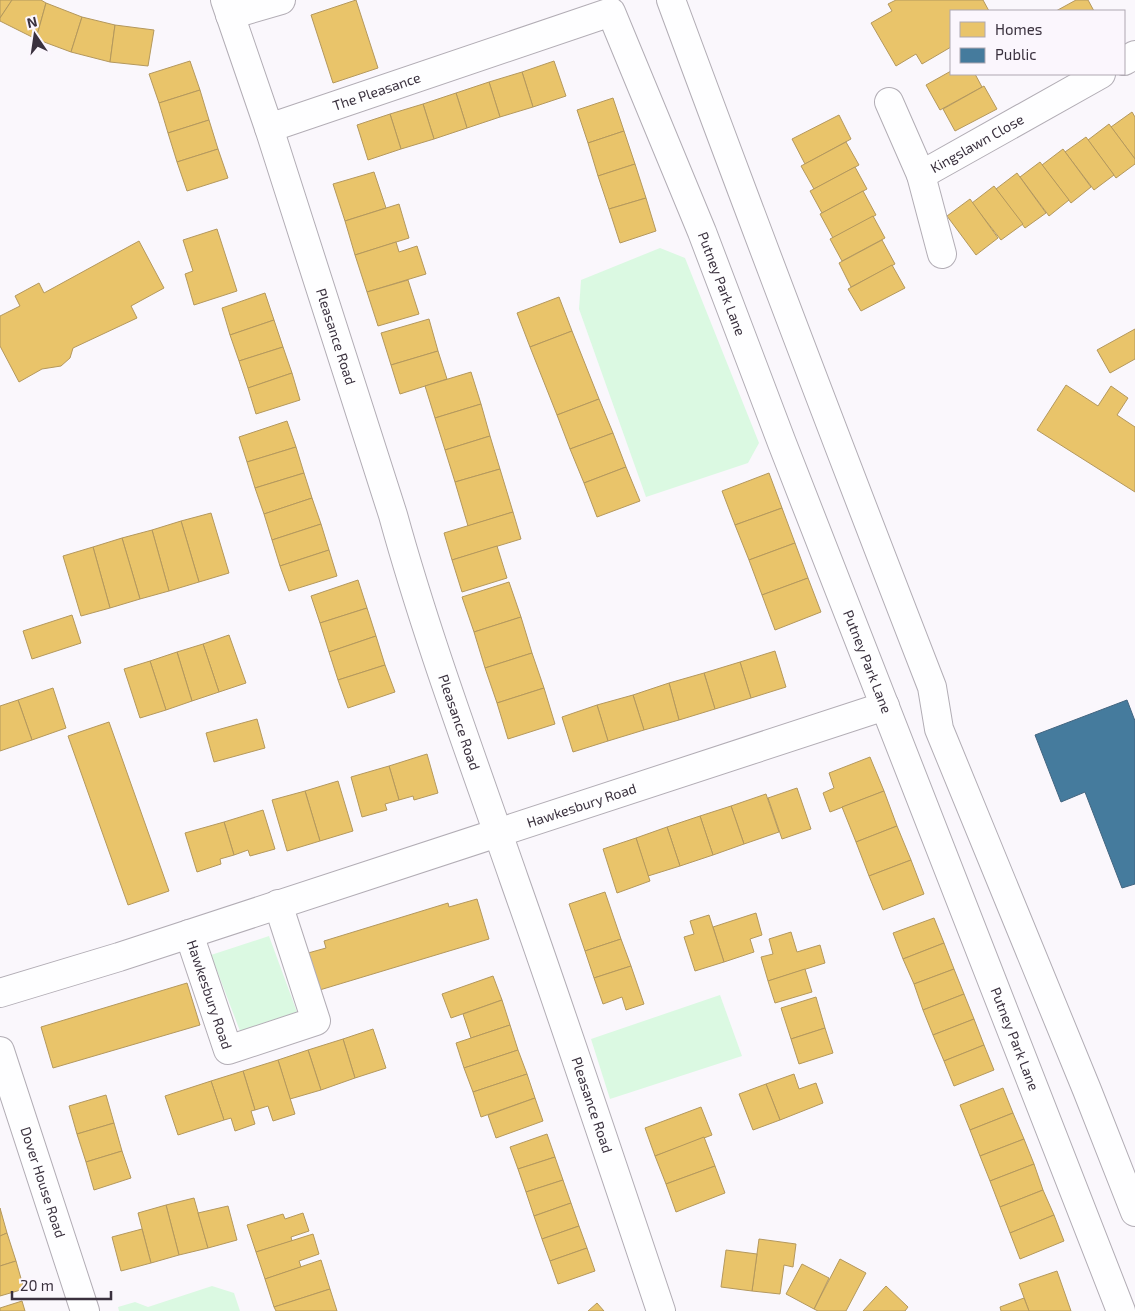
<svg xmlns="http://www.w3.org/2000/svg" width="1135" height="1311" viewBox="0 0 1135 1311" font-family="'Exo 2',sans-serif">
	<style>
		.green { fill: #dbf9e2 }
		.homes { fill: #e9c46a; stroke: #b4985d }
		.public { fill: #457b9d; stroke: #426580 }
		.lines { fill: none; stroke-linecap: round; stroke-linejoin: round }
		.minor-casing { stroke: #b2adb5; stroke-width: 30 }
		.minor { stroke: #fefeff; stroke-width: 28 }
		.labels { text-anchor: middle; stroke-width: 5; stroke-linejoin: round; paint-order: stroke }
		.street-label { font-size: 14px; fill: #3a313e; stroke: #fbf6fd }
	</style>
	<rect width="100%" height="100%" fill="#faf7fc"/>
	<g class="green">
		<path d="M660 248 685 258 759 443 748 463 646 497 579 309 581 280Z"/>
		<path d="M269 936 297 1012 240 1031 211 955Z"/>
		<path d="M720 995 742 1056 610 1099 591 1039Z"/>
		<path d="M212 1286 234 1293 240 1311H119L118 1307 135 1302 148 1307Z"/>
	</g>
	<g class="homes">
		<path d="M0 0H12L0 18Z"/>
		<path d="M12 0H41L46 3 36 39 0 21V18Z"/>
		<path d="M356 0 378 68 333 83 311 15Z"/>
		<path d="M896 0H983L989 11H951V47L922 64 916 54 896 66 871 23 892 11 888 4Z"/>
		<path d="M1076 0H1088L1094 11H1056Z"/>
		<path d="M46 3 82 17 71 52 36 39Z"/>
		<path d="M82 17 115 25 110 62 71 52Z"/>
		<path d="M115 25 154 30 148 66 110 62Z"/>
		<path d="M190 61 200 90 159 103 149 74Z"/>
		<path d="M554 61 566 96 533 107 522 72Z"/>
		<path d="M951 71V74H975L982 87 940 110 926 85Z"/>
		<path d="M522 72 533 107 500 117 489 82Z"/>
		<path d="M489 82 500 117 467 128 456 93Z"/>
		<path d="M984 86 997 109 955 131 943 109Z"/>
		<path d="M200 90 209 120 168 133 159 103Z"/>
		<path d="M456 93 467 128 434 139 423 104Z"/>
		<path d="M613 98 624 131 588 143 577 110Z"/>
		<path d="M423 104 434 139 401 149 390 114Z"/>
		<path d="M1132 112 1135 117V159L1111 127Z"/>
		<path d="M390 114 401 149 368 160 357 125Z"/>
		<path d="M839 115 851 139 805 164 792 139Z"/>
		<path d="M209 120 218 149 177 162 168 133Z"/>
		<path d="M1109 124 1135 159V164L1116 178 1088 140Z"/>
		<path d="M624 131 635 164 598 176 588 143Z"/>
		<path d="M1086 137 1114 175 1094 190 1065 152Z"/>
		<path d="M846 142 859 165 814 189 801 166Z"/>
		<path d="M218 149 228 178 187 191 177 162Z"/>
		<path d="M1063 149 1091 187 1071 203 1042 165Z"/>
		<path d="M1040 162 1069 200 1049 216 1020 177Z"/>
		<path d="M635 164 646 198 609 209 598 176Z"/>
		<path d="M855 167 867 189 822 213 810 191Z"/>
		<path d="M374 172 386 208 345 221 333 184Z"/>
		<path d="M1017 173 1046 213 1025 228 996 189Z"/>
		<path d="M994 186 1023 224 1001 240 972 203Z"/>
		<path d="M863 191 876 215 833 238 820 214Z"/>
		<path d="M646 198 656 231 620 243 609 209Z"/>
		<path d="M970 199 998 238 976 255 947 216Z"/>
		<path d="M399 204 409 238 355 255 345 221Z"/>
		<path d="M873 216 885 238 842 261 830 239Z"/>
		<path d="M217 229 237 291 194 305 185 274 193 271 183 240Z"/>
		<path d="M882 240 895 264 851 287 839 263Z"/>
		<path d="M139 241 164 288 131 306 137 318 73 348 70 358 61 366 42 369 19 382 0 346V316L20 306 15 296 39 283 44 293Z"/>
		<path d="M396 242 399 252 417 246 426 274 367 292 355 255Z"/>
		<path d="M892 265 905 288 861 311 848 289Z"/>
		<path d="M408 280 419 314 378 326 367 292Z"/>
		<path d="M265 293 274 320 230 335 222 308Z"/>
		<path d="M559 297 572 331 530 347 517 313Z"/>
		<path d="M429 319 438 351 391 365 381 333Z"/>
		<path d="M274 320 283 347 239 361 230 335Z"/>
		<path d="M1135 329V359L1110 373 1097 350Z"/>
		<path d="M572 331 599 399 557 415 530 347Z"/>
		<path d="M283 347 292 373 248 388 239 361Z"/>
		<path d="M438 351 447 379 400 394 391 365Z"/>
		<path d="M471 372 481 404 435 418 425 386Z"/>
		<path d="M292 373 300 400 256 414 248 388Z"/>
		<path d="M1066 385 1098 406 1111 386 1128 398 1117 415 1135 427V492L1037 430Z"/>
		<path d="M599 399 613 433 570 449 557 415Z"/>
		<path d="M481 404 490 436 445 450 435 418Z"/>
		<path d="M287 421 296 447 247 462 239 437Z"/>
		<path d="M613 433 626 467 584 483 570 449Z"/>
		<path d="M490 436 500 469 455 482 445 450Z"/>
		<path d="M296 447 304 473 255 488 247 462Z"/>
		<path d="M626 467 640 501 597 517 584 483Z"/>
		<path d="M500 469 513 512 468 526 455 482Z"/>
		<path d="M304 473 312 498 264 514 255 488Z"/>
		<path d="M769 473 782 508 735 525 722 491Z"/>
		<path d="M312 498 321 524 272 540 264 514Z"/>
		<path d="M782 508 795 543 749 560 735 525Z"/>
		<path d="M513 512 521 539 452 560 444 533Z"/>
		<path d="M211 513 229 573 199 582 181 521Z"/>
		<path d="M181 521 199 582 169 591 152 530Z"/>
		<path d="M321 524 329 550 280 566 272 540Z"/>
		<path d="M152 530 169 591 140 599 122 538Z"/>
		<path d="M122 538 140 599 110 608 93 547Z"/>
		<path d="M795 543 808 578 762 595 749 560Z"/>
		<path d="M497 546 507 578 462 592 452 560Z"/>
		<path d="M93 547 110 608 81 616 63 556Z"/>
		<path d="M329 550 337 576 289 591 280 566Z"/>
		<path d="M808 578 821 612 775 630 762 595Z"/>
		<path d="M358 580 367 608 320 623 311 596Z"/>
		<path d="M509 582 521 617 474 632 462 597Z"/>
		<path d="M367 608 376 636 329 652 320 623Z"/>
		<path d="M72 615 81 643 32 659 23 631Z"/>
		<path d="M521 617 532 653 485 668 474 632Z"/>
		<path d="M229 635 246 683 219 692 203 644Z"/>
		<path d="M376 636 385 665 338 680 329 652Z"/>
		<path d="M203 644 219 692 192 701 177 652Z"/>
		<path d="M775 651 786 687 751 698 740 662Z"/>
		<path d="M177 652 192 701 166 710 150 661Z"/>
		<path d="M532 653 544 688 497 703 485 668Z"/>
		<path d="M150 661 166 710 140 718 124 669Z"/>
		<path d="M740 662 751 698 715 709 704 673Z"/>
		<path d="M385 665 395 692 348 708 338 680Z"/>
		<path d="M704 673 715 709 679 720 669 683Z"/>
		<path d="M669 683 679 720 644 730 633 695Z"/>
		<path d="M53 688 66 728 32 740 18 700Z"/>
		<path d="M544 688 555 724 508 739 497 703Z"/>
		<path d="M633 695 644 730 608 741 597 705Z"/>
		<path d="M18 700 32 740 0 751V706Z"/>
		<path d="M597 705 608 741 573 752 562 717Z"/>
		<path d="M257 719 265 748 214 762 206 733Z"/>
		<path d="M109 722 169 891 128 905 68 736Z"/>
		<path d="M427 754 438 793 414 800 413 796 399 800 389 766Z"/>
		<path d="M870 757 884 791 830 812 823 793 834 788 829 773Z"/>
		<path d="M389 766 399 800 385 804 387 810 362 817 351 777Z"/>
		<path d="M338 781 353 831 320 841 305 791Z"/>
		<path d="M797 788 811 829 782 839 768 798Z"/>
		<path d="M305 791 320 841 287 851 272 800Z"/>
		<path d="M884 791 897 826 856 842 842 807Z"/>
		<path d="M766 794 779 832 744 844 731 806Z"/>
		<path d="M731 806 744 844 713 855 700 816Z"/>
		<path d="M263 810 275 849 250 856 248 850 234 855 224 822Z"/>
		<path d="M700 816 713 855 680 866 667 827Z"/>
		<path d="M224 822 234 855 220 859 221 864 197 872 185 833Z"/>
		<path d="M897 826 911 860 869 876 856 842Z"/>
		<path d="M667 827 680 866 648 876 636 838Z"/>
		<path d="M636 838 650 881 617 893 603 849Z"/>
		<path d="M911 860 924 894 883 910 869 876Z"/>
		<path d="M605 892 621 939 585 951 569 904Z"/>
		<path d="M477 899 489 939 313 992 301 955 326 948 324 941 448 903 449 907Z"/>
		<path d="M756 913 762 935 750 939 754 952 724 962 713 927Z"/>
		<path d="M709 915 724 962 695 971 684 937 694 934 690 921Z"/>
		<path d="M934 918 944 943 903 959 893 933Z"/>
		<path d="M791 932 797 952 820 945 825 963 768 981 761 957 773 954 769 939Z"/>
		<path d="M621 939 631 966 594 978 585 951Z"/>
		<path d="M944 943 954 969 914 984 903 959Z"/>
		<path d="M631 966 644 1004 626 1010 622 997 603 1004 594 978Z"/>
		<path d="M805 969 812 992 775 1003 768 981Z"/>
		<path d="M954 969 964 994 923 1010 914 984Z"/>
		<path d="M493 976 502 1000 451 1018 442 994Z"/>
		<path d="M187 983 200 1025 53 1068 41 1027Z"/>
		<path d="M964 994 974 1019 933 1035 923 1010Z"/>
		<path d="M816 997 825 1028 791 1039 781 1008Z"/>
		<path d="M502 1000 510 1025 471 1038 463 1014Z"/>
		<path d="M974 1019 984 1045 944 1061 933 1035Z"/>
		<path d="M510 1025 518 1050 464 1068 456 1043Z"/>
		<path d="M825 1028 833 1053 799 1064 791 1039Z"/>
		<path d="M373 1029 386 1068 355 1078 343 1039Z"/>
		<path d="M343 1039 355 1078 321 1090 308 1050Z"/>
		<path d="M984 1045 994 1070 954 1086 944 1061Z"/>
		<path d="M308 1050 321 1090 290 1099 278 1060Z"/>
		<path d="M518 1050 527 1074 473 1092 464 1068Z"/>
		<path d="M278 1060 295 1114 273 1121 268 1106 255 1110 243 1071Z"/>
		<path d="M243 1071 255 1110 251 1111 255 1124 235 1131 231 1118 224 1120 211 1081Z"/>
		<path d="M527 1074 535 1098 481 1117 473 1092Z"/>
		<path d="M794 1074 799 1089 816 1083 823 1103 780 1120 766 1084Z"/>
		<path d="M211 1081 224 1120 178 1135 165 1096Z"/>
		<path d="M766 1084 780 1120 753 1130 739 1094Z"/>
		<path d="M1003 1088 1013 1113 970 1130 960 1105Z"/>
		<path d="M106 1095 114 1123 77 1134 69 1106Z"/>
		<path d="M535 1098 543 1121 496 1138 488 1115Z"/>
		<path d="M701 1107 712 1135 655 1156 645 1128Z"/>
		<path d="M1013 1113 1024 1139 980 1156 970 1130Z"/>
		<path d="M114 1123 122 1151 86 1162 77 1134Z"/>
		<path d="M547 1134 555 1157 518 1169 510 1147Z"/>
		<path d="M704 1137 715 1166 666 1184 655 1156Z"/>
		<path d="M1024 1139 1034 1164 990 1181 980 1156Z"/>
		<path d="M122 1151 131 1178 94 1190 86 1162Z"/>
		<path d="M555 1157 563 1180 526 1192 518 1169Z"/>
		<path d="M1034 1164 1043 1190 1000 1207 990 1181Z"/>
		<path d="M715 1166 725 1193 676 1212 666 1184Z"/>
		<path d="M563 1180 571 1203 534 1216 526 1192Z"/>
		<path d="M1043 1190 1054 1215 1010 1233 1000 1207Z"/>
		<path d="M194 1198 208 1248 179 1255 166 1205Z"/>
		<path d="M571 1203 579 1226 542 1239 534 1216Z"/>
		<path d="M166 1205 179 1255 151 1263 138 1213Z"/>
		<path d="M228 1206 237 1240 208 1248 198 1213Z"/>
		<path d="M0 1208 7 1233 0 1236Z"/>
		<path d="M303 1213 309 1231 291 1237 292 1241 256 1252 247 1225 283 1214 285 1219Z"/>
		<path d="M1054 1215 1064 1241 1020 1259 1010 1233Z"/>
		<path d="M579 1226 587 1248 550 1261 542 1239Z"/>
		<path d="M142 1229 151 1263 121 1271 112 1237Z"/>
		<path d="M7 1233 16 1261 0 1266V1236Z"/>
		<path d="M313 1234 319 1254 299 1261 301 1267 265 1279 256 1252Z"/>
		<path d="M759 1239 796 1244 793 1267 784 1265 780 1294 752 1291Z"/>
		<path d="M587 1248 595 1271 558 1284 550 1261Z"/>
		<path d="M726 1250 757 1254 752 1291 721 1287Z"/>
		<path d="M840 1259 866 1273 846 1311H818L814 1309Z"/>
		<path d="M321 1260 330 1289 274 1307 265 1279Z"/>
		<path d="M16 1261 24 1289 0 1296V1266Z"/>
		<path d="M802 1264 829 1278 814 1309 786 1294Z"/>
		<path d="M1057 1271 1071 1311H1029L1019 1284Z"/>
		<path d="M886 1286 908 1307 905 1311H863Z"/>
		<path d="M330 1289 337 1311H276L274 1307Z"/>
		<path d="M1024 1298 1029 1311H1001L1000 1307Z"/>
		<path d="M22 1301 25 1311H0V1308Z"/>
		<path d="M597 1303 604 1311H588Z"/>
	</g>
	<path class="public" d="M1127 700 1135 721V884L1122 888 1085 792 1061 802 1035 735Z"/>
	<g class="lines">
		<g class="minor-casing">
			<g id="minor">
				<path id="s1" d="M225 0 269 128 611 12 702 232 782 443 1121 1311"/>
				<path d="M671 0C756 230 843 458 932 687L939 729 1087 1090 1135 1212"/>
				<path d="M230 15 281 0"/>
				<path d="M1124 61 1135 55"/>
				<path id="s2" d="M889 102 921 175 1101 74"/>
				<path id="s3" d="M269 128 393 515C427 638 472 758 514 879 565 1023 613 1167 661 1311"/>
				<path d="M921 175 942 254"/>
				<path id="s4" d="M189 934 228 1050 316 1021 278 904"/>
				<path id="s5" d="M0 993 119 957 885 706"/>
				<path id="s6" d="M0 1051 85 1311"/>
			</g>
		</g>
		<use href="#minor" class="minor"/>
	</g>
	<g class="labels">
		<g class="street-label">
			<text dy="5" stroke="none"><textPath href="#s1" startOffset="249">The Pleasance</textPath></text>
			<text dy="5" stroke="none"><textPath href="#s2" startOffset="144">Kingslawn Close</textPath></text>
			<text dy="5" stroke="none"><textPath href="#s1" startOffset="790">Putney Park Lane</textPath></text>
			<text dy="5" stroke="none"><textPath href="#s3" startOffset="219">Pleasance Road</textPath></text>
			<text dy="5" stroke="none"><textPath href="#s1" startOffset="1195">Putney Park Lane</textPath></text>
			<text dy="5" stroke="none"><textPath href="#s3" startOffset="624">Pleasance Road</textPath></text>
			<text dy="5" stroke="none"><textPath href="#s5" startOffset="611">Hawkesbury Road</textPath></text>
			<text dy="5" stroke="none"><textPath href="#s4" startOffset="64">Hawkesbury Road</textPath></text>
			<text dy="5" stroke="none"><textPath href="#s1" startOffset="1600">Putney Park Lane</textPath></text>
			<text dy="5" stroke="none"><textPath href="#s3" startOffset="1029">Pleasance Road</textPath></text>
			<text dy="5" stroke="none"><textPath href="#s6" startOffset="138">Dover House Road</textPath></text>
		</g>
	</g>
	<rect x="950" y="10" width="175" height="65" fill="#fbf6fd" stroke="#aea7b1"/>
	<rect x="960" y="22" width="25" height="15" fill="#e9c46a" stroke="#aea7b1"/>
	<text x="995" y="35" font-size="15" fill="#3a313e">Homes</text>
	<rect x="960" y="48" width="25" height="15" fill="#457b9d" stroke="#aea7b1"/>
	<text x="995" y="60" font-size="15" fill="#3a313e">Public</text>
	<g transform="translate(35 35) rotate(347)" stroke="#fbf6fd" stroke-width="4" paint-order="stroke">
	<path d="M0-4L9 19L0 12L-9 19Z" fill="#3a313e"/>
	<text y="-8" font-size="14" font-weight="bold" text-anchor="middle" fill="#3a313e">N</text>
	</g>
	<path d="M12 1291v8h99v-8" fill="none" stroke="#3a313e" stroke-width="2.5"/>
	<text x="20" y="1291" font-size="15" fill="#3a313e" stroke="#fbf6fd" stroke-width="4" paint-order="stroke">20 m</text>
</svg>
